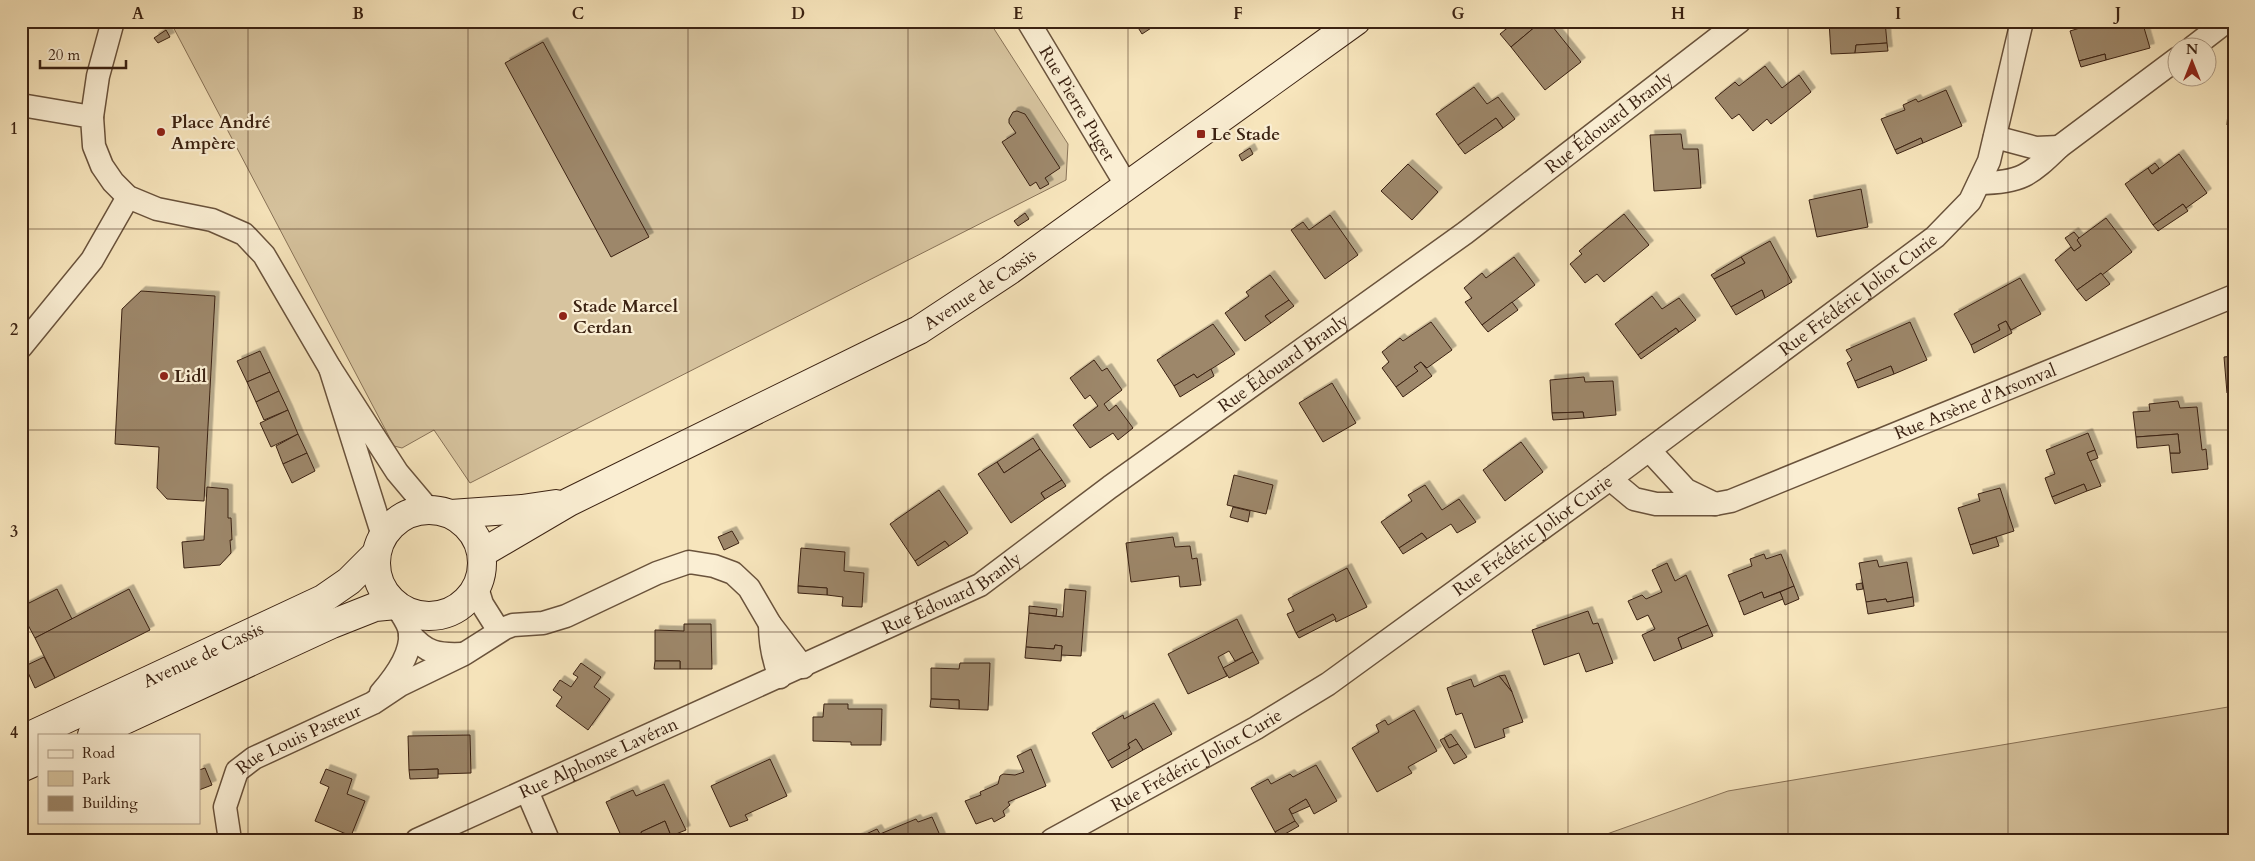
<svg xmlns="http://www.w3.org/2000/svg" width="2255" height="861" viewBox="0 0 2255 861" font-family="Cardo,serif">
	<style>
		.green { fill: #d7c49f; stroke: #897358 }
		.building { fill: #9d876a; stroke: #3b2212; filter: url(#shadow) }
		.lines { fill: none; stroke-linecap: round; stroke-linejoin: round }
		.minor-casing { stroke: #6a533c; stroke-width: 25 }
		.secondary-casing { stroke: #3b2212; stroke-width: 30 }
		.minor { stroke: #faeed3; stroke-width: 22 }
		.secondary { stroke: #faeed3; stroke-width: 28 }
		.grid { fill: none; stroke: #3b2212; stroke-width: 1; stroke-opacity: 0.55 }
		.poi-dot { fill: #8f2418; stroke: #faeed3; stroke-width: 2 }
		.labels { text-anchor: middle; stroke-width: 4.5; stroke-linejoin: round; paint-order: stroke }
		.street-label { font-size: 18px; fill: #3b2212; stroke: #faeed3 }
		.poi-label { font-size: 18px; font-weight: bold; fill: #3b2212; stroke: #faeed3; text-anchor: start }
		.neatline { fill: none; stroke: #3b2212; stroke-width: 2 }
		.grid-label { font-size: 16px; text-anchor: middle; font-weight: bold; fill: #3b2212 }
	</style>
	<defs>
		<filter id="shadow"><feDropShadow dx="4.5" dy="-4.5" stdDeviation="0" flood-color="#0004"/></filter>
	</defs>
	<rect width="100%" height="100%" fill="#f7e5bc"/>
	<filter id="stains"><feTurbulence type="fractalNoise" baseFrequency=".004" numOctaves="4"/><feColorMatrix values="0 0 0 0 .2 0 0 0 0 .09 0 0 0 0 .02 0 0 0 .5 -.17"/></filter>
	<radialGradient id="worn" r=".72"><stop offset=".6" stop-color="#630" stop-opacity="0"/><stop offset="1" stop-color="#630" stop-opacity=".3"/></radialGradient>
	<g class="green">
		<path d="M170 21H989L1068 144 1066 180 470 483 434 430 402 448 394 446Z"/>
		<path d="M2234 706V840H1590L1728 791Z"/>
	</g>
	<g class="building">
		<path d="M1134 21H1162L1142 34Z"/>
		<path d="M1516 21H1542L1511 47 1500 34Z"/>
		<path d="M1542 21H1548L1581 62 1545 90 1511 47Z"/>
		<path d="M1623 21H1635L1627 27Z"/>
		<path d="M1829 21H1885L1887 43 1856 45 1855 53 1831 54Z"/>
		<path d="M2096 21H2142L2150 48 2106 60 2105 54 2079 61 2070 31 2096 23Z"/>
		<path d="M166 30 170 37 158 43 154 38Z"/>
		<path d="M543 42 649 237 611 257 505 63Z"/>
		<path d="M1887 43 1888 51 1855 53 1856 45Z"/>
		<path d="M2105 54 2106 60 2081 67 2079 61Z"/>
		<path d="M1765 66 1782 88 1799 75 1811 92 1771 124 1767 119 1753 131 1739 114 1732 119 1715 98 1735 82 1739 86Z"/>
		<path d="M2230 83H2234V112H2228Z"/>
		<path d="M1474 87 1487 104 1498 97 1515 119 1503 128 1496 118 1458 145 1436 114Z"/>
		<path d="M1946 90 1962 126 1923 143 1921 138 1895 150 1881 119 1905 110 1903 105 1916 99 1918 102Z"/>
		<path d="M1017 111 1025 114 1060 168 1045 178 1049 184 1040 189 1036 182 1030 186 1002 142 1016 133 1009 123V119L1013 112Z"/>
		<path d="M2228 112H2234V125H2227Z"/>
		<path d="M1496 118 1503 128 1465 154 1458 145Z"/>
		<path d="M1681 134 1683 149H1698L1701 188 1654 191 1650 135Z"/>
		<path d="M1921 138 1923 143 1897 154 1895 150Z"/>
		<path d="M1250 148 1253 154 1242 161 1239 155Z"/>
		<path d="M2179 154 2207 193 2186 208 2183 204 2153 225 2125 184 2148 168 2152 174Z"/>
		<path d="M2155 163 2159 168 2152 174 2148 168Z"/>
		<path d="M1408 164 1438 192 1412 220 1381 191Z"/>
		<path d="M1861 189 1868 227 1817 237 1809 200Z"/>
		<path d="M2183 204 2188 211 2158 231 2153 225Z"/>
		<path d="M1025 213 1029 219 1018 226 1014 221Z"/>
		<path d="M1624 214 1649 245 1604 282 1597 274 1585 283 1570 264 1582 254 1579 251Z"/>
		<path d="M1330 215 1358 255 1325 279 1291 230 1303 222 1309 230Z"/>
		<path d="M2106 218 2132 252 2102 275 2101 273 2077 290 2055 260 2071 247 2074 251 2081 246 2077 240 2079 238Z"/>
		<path d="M2074 232 2079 238 2077 240 2081 246 2074 251 2065 238Z"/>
		<path d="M1770 241 1792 282 1765 298 1762 290 1731 307 1714 279 1745 263 1741 257Z"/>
		<path d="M1514 257 1535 285 1482 325 1465 302 1472 298 1464 288 1482 273 1486 278Z"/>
		<path d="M1741 257 1745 263 1714 279 1711 275Z"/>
		<path d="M2101 273 2110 284 2086 301 2077 290Z"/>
		<path d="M1270 275 1289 300 1265 316 1271 323 1245 341 1225 313 1249 296 1246 292Z"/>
		<path d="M2020 278 2041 314 2011 330 2006 321 1998 325 2000 330 1971 345 1954 314Z"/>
		<path d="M1762 290 1765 298 1736 315 1731 307Z"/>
		<path d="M141 291 215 296 204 501 167 499 157 488 159 447 115 444 122 309Z"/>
		<path d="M1652 296 1662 309 1679 298 1696 320 1679 332 1676 328 1638 355 1615 324Z"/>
		<path d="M1289 300 1294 306 1271 323 1265 316Z"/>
		<path d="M1512 302 1518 310 1488 332 1482 325Z"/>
		<path d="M2006 321 2012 333 1974 353 1971 345 2000 330 1998 325Z"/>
		<path d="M1431 322 1452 350 1427 368 1421 362 1414 367 1418 371 1396 387 1382 368 1389 362 1382 352 1400 338 1403 341Z"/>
		<path d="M1910 322 1927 360 1894 374 1891 366 1855 381 1847 363 1852 360 1846 350Z"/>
		<path d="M1213 324 1235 354 1197 378 1194 374 1174 386 1157 360Z"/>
		<path d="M1676 328 1679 332 1641 359 1638 355Z"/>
		<path d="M260 351 270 372 247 382 237 361Z"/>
		<path d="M2234 356V392L2227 393 2224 357Z"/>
		<path d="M1094 360 1102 371 1107 368 1122 390 1104 404 1109 411 1116 405 1133 428 1118 440 1113 433 1090 448 1073 425 1098 406 1090 395 1085 399 1070 378Z"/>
		<path d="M1421 362 1432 376 1403 397 1396 387 1418 371 1414 367Z"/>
		<path d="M1891 366 1894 374 1858 388 1855 381Z"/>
		<path d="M1211 369 1214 376 1180 397 1174 386 1194 374 1197 378Z"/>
		<path d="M270 372 279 391 256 402 247 382Z"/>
		<path d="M1584 377 1585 382 1613 381 1616 415 1584 418 1583 412 1552 413 1550 380Z"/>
		<path d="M1332 383 1356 423 1323 442 1299 403Z"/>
		<path d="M279 391 288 410 264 420 256 402Z"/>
		<path d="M2178 401 2180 408 2197 407 2202 450 2206 449 2208 469 2172 473 2170 453H2180L2178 434 2136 437 2133 412 2150 411 2149 404Z"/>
		<path d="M288 410 298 434 271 447 260 423Z"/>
		<path d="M1583 412 1584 418 1553 420 1552 413Z"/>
		<path d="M2088 433 2095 450 2087 453 2101 486 2087 491 2084 484 2052 497 2045 478 2055 474 2046 450Z"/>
		<path d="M298 434 307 453 283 464 276 446Z"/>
		<path d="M2178 434 2180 453H2170L2169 445 2137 448 2136 437Z"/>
		<path d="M1033 438 1040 449 1004 473 997 462Z"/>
		<path d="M1521 442 1543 472 1505 501 1483 470Z"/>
		<path d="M1040 449 1062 480 1041 493 1045 499 1011 523 978 474 997 462 1004 473Z"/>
		<path d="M2095 450 2098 458 2090 461 2087 453Z"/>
		<path d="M307 453 315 471 292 483 283 464Z"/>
		<path d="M1234 475 1273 485 1266 514 1227 505Z"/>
		<path d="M1062 480 1066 486 1045 499 1041 493Z"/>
		<path d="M2084 484 2087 491 2055 504 2052 497Z"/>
		<path d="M1425 485 1442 510 1459 499 1476 522 1457 533 1451 524 1427 539 1422 533 1399 548 1381 522 1412 501 1408 495Z"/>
		<path d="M207 487 228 489V518H231L232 540H230L231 553 220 565 184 568 182 542 204 540Z"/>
		<path d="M2000 488 2014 531 1970 545 1958 508 1980 501 1978 494Z"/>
		<path d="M939 490 968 533 949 546 945 541 915 561 890 524Z"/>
		<path d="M1233 507 1250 511 1248 522 1230 517Z"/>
		<path d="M732 531 739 543 724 550 718 537Z"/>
		<path d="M1422 533 1427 539 1403 554 1399 548Z"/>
		<path d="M1173 537 1175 547 1190 546 1192 559 1197 558 1201 585 1180 587 1179 576 1131 582 1126 543Z"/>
		<path d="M1996 537 1999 546 1973 554 1970 545Z"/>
		<path d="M945 541 949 546 918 566 915 561Z"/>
		<path d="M801 548 845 552 844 571 864 573 862 607 842 606 843 597 827 595V588L798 586Z"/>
		<path d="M1764 554 1766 559 1781 554 1794 586 1764 598 1762 592 1739 602 1728 575 1752 566 1750 559Z"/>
		<path d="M1877 560 1879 567 1907 562 1913 597 1887 602 1886 599 1866 602 1859 563Z"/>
		<path d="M1667 563 1675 581 1686 575 1708 625 1678 638 1682 649 1654 661 1642 635 1655 629 1648 615 1637 620 1628 601 1642 595 1646 599 1662 592 1652 570Z"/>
		<path d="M1347 568 1367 607 1336 622 1333 614 1296 633 1287 614 1294 611 1288 599Z"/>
		<path d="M1862 583 1863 589 1857 590 1856 584Z"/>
		<path d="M798 586 827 588V595L798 593Z"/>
		<path d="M1794 586 1799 599 1785 605 1780 592Z"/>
		<path d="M57 589 72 619 35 638 21 612V607Z"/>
		<path d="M129 589 150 630 55 678 35 638Z"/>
		<path d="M1065 589 1086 591 1081 656 1061 655 1062 646 1055 645 1054 649 1026 647 1029 613 1063 617Z"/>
		<path d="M1762 592 1764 598 1780 592 1783 599 1744 615 1739 602Z"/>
		<path d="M1913 597 1914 606 1868 614 1866 602 1886 599 1887 602Z"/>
		<path d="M1029 606 1057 609 1056 616 1029 613Z"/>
		<path d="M1588 611 1593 624 1598 623 1613 663 1586 672 1579 653 1544 665 1532 630Z"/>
		<path d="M1333 614 1336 619 1299 638 1296 633Z"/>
		<path d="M1237 619 1253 652 1235 661 1229 651 1218 657 1227 676 1188 694 1168 654Z"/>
		<path d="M684 624H711L712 669H680V661H655V630L684 631Z"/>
		<path d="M1708 625 1713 636 1682 649 1678 638Z"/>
		<path d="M1055 645 1062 646 1061 661 1025 658 1026 647 1054 649Z"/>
		<path d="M1253 652 1259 663 1229 678 1223 668Z"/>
		<path d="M44 657 55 678 35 688 25 666Z"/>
		<path d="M655 661H680V669H654Z"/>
		<path d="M581 663 601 677 594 687 610 699 588 730 556 706 562 697 553 690 560 680 571 687 578 677 573 674Z"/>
		<path d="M960 663H990L988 710 959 709V700L931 699V668L959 669Z"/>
		<path d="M1505 675 1512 692 1499 676Z"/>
		<path d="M1499 676 1512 692 1523 722 1503 729 1505 737 1475 748 1462 713 1456 715 1447 688 1471 679 1474 687Z"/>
		<path d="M931 699 959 700V709L930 707Z"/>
		<path d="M1154 703 1172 734 1143 750 1136 739 1128 744 1130 748 1108 761 1092 733 1123 715 1124 719Z"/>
		<path d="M824 704H848V709H882L881 745H851V742L813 741V717H823Z"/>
		<path d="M1414 710 1437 751 1408 767 1412 773 1377 792 1352 748 1379 732 1376 725 1385 720 1388 725Z"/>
		<path d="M1451 734 1458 744 1449 748 1444 738Z"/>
		<path d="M470 735 471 773 438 774V769L409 770 408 736Z"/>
		<path d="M1444 738 1449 748 1458 744 1467 757 1454 764 1440 740Z"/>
		<path d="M1136 739 1143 750 1112 768 1108 761 1130 748 1128 744Z"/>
		<path d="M1031 749 1046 786 1008 802 1010 805 1003 811 1005 816 994 822 992 818 976 824 965 801 981 795 980 792 998 784 1000 776 1003 774 1015 775 1024 772 1017 756Z"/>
		<path d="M770 759 787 796 745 815 748 820 730 827 711 786Z"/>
		<path d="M1316 765 1337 801 1314 814 1306 799 1289 809 1295 821 1275 832 1251 788 1268 779 1271 784 1290 774 1293 777Z"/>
		<path d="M205 768 212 785 199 790V770Z"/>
		<path d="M326 769 352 779 347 794 365 801 351 836 315 821 329 787 320 783Z"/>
		<path d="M438 769V778L410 779 409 770Z"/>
		<path d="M664 784 686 830 671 836 665 821 641 832 644 838 623 840 606 802 633 790 636 796Z"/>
		<path d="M1306 799 1310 806 1292 814 1289 809Z"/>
		<path d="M932 817 942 840 855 839 877 829 880 834 916 819 918 822Z"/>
		<path d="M665 821 671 836 663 840H645L641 832Z"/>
		<path d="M1295 821 1299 826 1278 838 1275 832Z"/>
	</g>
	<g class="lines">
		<g class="minor-casing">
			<g id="minor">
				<path id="s1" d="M1028 21 1127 186"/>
				<path d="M2192 48 2227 21"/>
				<path d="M21 105 92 117 94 146 102 166 113 182 128 197 157 209 212 220 244 234 264 255 330 368"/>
				<path d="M92 117 98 76 113 21"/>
				<path d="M2059 147 2178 58"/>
				<path d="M1979 183C2021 183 2030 175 2059 147L2036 148 1995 137"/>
				<path d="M21 347 92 260 128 197"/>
				<path d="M1610 479 1634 499 1656 504H1715L1686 490 1649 450"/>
				<path id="s2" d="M1715 504 1731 501 2234 296"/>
				<path d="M383 536 330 368 397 472 429 510"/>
				<path d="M477 588 482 604 499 631"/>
				<path d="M410 634C426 653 438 655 462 654"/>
				<path d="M780 677C773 659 770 643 770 624L803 667"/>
				<path d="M381 693C394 678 412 654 410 633 409 623 401 614 396 605"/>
				<path d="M527 791 548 840"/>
				<path id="s3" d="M230 840 225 807 237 771 254 758 373 703 400 685 464 654 505 628 513 625 543 623 566 616 657 573 689 562 714 566 733 573 749 588 770 624"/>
				<path id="s4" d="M417 840 980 585 1110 487 1465 233 1740 21"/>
				<path id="s5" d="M1052 840 1256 728 1328 684 1610 479 1935 237 1970 201 1989 161 2022 21"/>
			</g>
		</g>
		<g class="secondary-casing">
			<g id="secondary">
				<circle cx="429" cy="563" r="53"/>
				<path d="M451 514 522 509 556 504"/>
				<path id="s6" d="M482 553 569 502 919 330 1010 270 1356 21"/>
				<path d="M92 735 332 624 375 607 396 605"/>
				<path id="s7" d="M21 740 323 599 349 581 376 554"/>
				<path d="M21 768 39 760"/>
			</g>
		</g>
		<use href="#minor" class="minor"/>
		<use href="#secondary" class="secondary"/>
	</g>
	<path class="grid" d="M248 21V840M468 21V840M688 21V840M908 21V840M1128 21V840M1348 21V840M1568 21V840M1788 21V840M2008 21V840M21 229H2234M21 430H2234M21 632H2234"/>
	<g class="poi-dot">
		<circle cx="161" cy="132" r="5"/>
		<rect x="1196" y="129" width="10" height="10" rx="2.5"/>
		<circle cx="563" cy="316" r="5"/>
		<circle cx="164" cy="376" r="5"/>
	</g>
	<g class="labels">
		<g class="street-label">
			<text dy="6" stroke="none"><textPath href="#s1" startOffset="96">Rue Pierre Puget</textPath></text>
			<text dy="6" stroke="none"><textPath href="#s4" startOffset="1399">Rue Édouard Branly</textPath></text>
			<text dy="6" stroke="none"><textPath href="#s6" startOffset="564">Avenue de Cassis</textPath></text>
			<text dy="6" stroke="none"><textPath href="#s5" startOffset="975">Rue Frédéric Joliot Curie</textPath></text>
			<text dy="6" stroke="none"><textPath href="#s4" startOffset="994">Rue Édouard Branly</textPath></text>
			<text dy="6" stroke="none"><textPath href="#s2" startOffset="280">Rue Arsène d'Arsonval</textPath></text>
			<text dy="6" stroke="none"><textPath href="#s5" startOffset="570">Rue Frédéric Joliot Curie</textPath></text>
			<text dy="6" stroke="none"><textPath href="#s4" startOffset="589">Rue Édouard Branly</textPath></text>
			<text dy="6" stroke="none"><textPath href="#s7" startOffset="201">Avenue de Cassis</textPath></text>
			<text dy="6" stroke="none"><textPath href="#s3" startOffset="141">Rue Louis Pasteur</textPath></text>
			<text dy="6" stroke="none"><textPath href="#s4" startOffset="199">Rue Alphonse Lavéran</textPath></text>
			<text dy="6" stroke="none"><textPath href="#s5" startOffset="165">Rue Frédéric Joliot Curie</textPath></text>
		</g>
		<g class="poi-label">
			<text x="171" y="128">Place André<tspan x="171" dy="21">Ampère</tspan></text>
			<text x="1211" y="140">Le Stade</text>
			<text x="573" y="312">Stade Marcel<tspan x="573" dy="21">Cerdan</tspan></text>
			<text x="174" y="382">Lidl</text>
		</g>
	</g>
	<rect width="2255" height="861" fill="none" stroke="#f7e5bc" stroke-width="55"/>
	<rect x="38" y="734" width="162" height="90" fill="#faeed3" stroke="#ae9c86"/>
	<rect x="48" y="750" width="25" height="8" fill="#faeed3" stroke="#ae9c86"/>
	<text x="82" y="758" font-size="15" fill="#3b2212">Road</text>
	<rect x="48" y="771" width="25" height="15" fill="#d7c49f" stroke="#ae9c86"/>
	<text x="82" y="784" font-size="15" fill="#3b2212">Park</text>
	<rect x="48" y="796" width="25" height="15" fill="#9d876a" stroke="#ae9c86"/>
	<text x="82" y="808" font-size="15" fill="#3b2212">Building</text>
	<g transform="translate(2192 62)"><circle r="24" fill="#faeed3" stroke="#ae9c86"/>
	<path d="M0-4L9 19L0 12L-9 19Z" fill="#8f2418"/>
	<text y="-8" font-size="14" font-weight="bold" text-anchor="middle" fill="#3b2212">N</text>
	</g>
	<path d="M40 60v8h86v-8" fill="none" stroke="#3b2212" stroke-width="2.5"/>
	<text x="48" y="60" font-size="15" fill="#3b2212" stroke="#faeed3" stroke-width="4" paint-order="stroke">20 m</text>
	<rect x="28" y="28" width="2200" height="806" class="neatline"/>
	<g class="grid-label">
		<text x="138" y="19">A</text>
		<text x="358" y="19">B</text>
		<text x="578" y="19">C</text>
		<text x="798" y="19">D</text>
		<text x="1018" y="19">E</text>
		<text x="1238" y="19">F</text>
		<text x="1458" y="19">G</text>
		<text x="1678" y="19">H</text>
		<text x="1898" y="19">I</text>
		<text x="2118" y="19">J</text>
		<text x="14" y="134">1</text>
		<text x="14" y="335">2</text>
		<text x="14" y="537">3</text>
		<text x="14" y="738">4</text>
	</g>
	<rect width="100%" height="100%" filter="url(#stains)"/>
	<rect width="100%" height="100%" fill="url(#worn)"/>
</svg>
